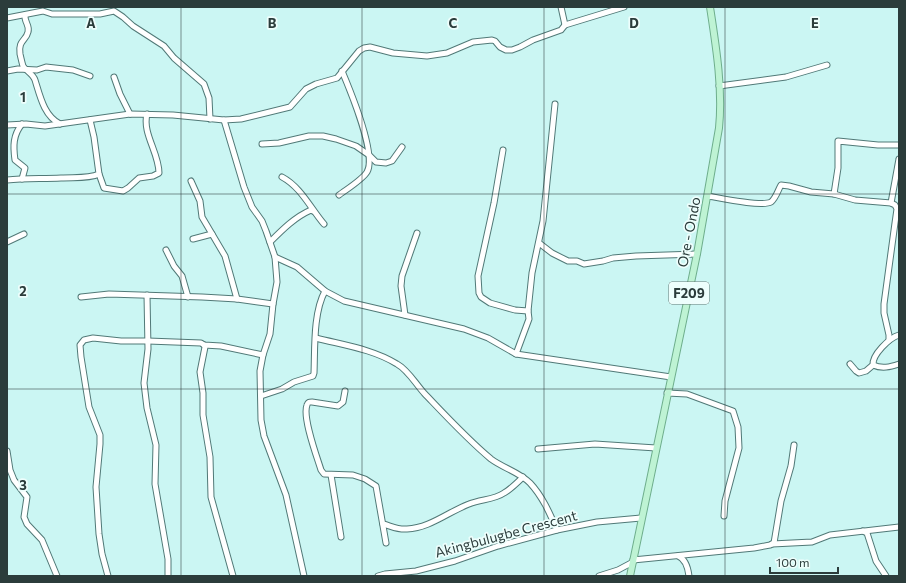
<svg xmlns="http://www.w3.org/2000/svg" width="906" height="583" viewBox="0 0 906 583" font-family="Commissioner,sans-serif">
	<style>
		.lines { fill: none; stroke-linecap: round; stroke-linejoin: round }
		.minor-casing { stroke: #517977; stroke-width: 7 }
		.major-casing { stroke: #6eae8c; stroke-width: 8 }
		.minor { stroke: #fff; stroke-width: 5 }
		.major { stroke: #bef3d4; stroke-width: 6 }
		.grid { fill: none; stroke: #2b3c3b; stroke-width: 1; stroke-opacity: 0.55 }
		.labels { text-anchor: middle; stroke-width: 3.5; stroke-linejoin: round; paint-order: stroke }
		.shield { fill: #edfefc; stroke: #657675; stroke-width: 1 }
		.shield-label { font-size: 13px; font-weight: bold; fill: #2b3c3b }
		.street-label { font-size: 14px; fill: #2b3c3b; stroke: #edfefc }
		.grid-label { font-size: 13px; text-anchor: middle; font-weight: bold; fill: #2b3c3b; stroke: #edfefc; stroke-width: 3.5; stroke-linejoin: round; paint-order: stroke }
	</style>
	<rect width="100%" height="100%" fill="#cbf6f3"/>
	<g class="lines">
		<g class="minor-casing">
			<g id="minor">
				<path d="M25 15C24 22 30 25 28 32 26 41 18 40 20 54 21 58 22 63 23 66 26 71 33 74 35 80 40 96 44 116 60 124"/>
				<path d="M7 18 43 11 52 14H100L114 11 123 17 133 26 164 46 174 58 204 84 209 98 210 119"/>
				<path d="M565 25 624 7"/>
				<path d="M7 71 18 69 37 70 46 67 73 70 90 76"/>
				<path d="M114 77 120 94 130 114"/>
				<path d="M719 86 786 77 827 65"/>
				<path d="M224 120 244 187 252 207 262 221 266 231 275 257 277 282 273 304 270 334 263 355 260 371 261 420 264 436 286 495 304 576"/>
				<path d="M22 124C13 135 13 146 15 160L25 168 22 179"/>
				<path d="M7 125 26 124 45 126 130 114 173 115 224 120 241 119 290 107 306 89 316 84 337 78 359 51 364 48 370 47 393 53 427 56 447 53 473 42 492 40 495 41 500 47 506 50H512L520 47 533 40 561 30 565 25 561 7"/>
				<path d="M262 144 279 143 309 136H323L336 139 356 146 369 155 376 162 386 163 392 161 402 147"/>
				<path d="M503 150 494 203 478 276 479 293 481 297 490 303 515 310 528 311"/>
				<path d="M99 174 104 188 123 191 128 188 139 178 153 176 159 173C159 153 142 133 147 114"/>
				<path d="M282 177C301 187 311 209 324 224"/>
				<path d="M7 180C25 178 43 179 61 178 74 177 88 179 99 174L94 137 90 120"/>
				<path d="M191 181 200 201 202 217 225 256 237 299"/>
				<path d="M834 194 838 168V141L878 145H899"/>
				<path d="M339 195C347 189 362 180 367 172 377 155 350 90 342 71"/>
				<path d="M708 196C720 198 762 207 771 202 776 198 778 190 781 185L789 186 811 192 834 194 855 200 891 203 895 205 897 209 895 223 884 304V313L889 335V340"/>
				<path d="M891 203 899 159"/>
				<path d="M193 239 212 234"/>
				<path d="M7 242 24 234"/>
				<path d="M270 242C283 229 295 217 311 210L313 211"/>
				<path d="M539 243 552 253 568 261H577L584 264 603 261 613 258 636 256 697 254"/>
				<path d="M166 250 174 266 182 276 188 297"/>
				<path d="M275 257 297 267 325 291 344 301 464 329 488 338 516 354 671 377"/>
				<path d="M147 295 148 349 144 383 147 408 156 445 155 484 168 559V576"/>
				<path d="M81 297 109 294 202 297 237 299 273 304"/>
				<path d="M405 315 401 286 402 276 417 233"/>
				<path d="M316 338C343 345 373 349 397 364 408 370 415 383 424 393 445 415 467 439 491 459 503 468 519 472 530 483 543 497 550 514 557 530"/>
				<path d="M204 345 205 347 200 372 203 393V415L210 457 211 497 233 576"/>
				<path d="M516 354 529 319 528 311 532 273 543 221 555 104"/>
				<path d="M850 364 856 371 859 373 866 371 873 365C872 355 889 338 899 335"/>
				<path d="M873 365C882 369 890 367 899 364"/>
				<path d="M345 391 343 402 338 406 312 402C309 402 308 402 307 405 302 417 317 457 321 470L324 474 353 475 365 479 376 486 386 543"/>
				<path d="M667 393 687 394 733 411 738 427 739 448 725 501 724 516"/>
				<path d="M261 396 282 389 294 382 313 376 314 373C315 349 313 313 325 291"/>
				<path d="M538 449 595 444 656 448"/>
				<path d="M7 451 10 470 14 480 27 497 24 517 27 524 42 540 57 576"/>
				<path d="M331 475 341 537"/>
				<path d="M383 524C391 526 398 530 407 529 430 528 448 512 469 504 481 499 494 500 504 493 511 489 517 483 523 477"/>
				<path d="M863 531 867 533 876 561 886 576"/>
				<path d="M772 544 812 542 830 535 899 527"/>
				<path d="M678 556C686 559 688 568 689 576"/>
				<path d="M633 560 754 548 770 545 774 543 781 501 791 466 794 445"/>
				<path d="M108 576 102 554 99 534 96 487 100 444V435L89 407 81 357 80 345 84 340 93 338 121 341H148L201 343 204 345 221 346 263 355"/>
				<path d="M378 576 385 574 416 571 455 561 498 546 557 530 597 522 641 518"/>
				<path d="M599 576 618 570 633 562"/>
			</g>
		</g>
		<g class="major-casing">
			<path id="major" d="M630 576 697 254 719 128C723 89 716 46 710 7"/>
		</g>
		<use href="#minor" class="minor"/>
		<use href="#major" class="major"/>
	</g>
	<path class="grid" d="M181 7V576M362 7V576M544 7V576M725 7V576M7 194H899M7 389H899"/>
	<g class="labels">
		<rect class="shield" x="669" y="282" width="40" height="22" rx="3"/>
		<g class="shield-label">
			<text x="689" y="298">F209</text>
		</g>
		<g class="street-label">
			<text transform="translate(689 232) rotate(-79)" y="5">Ore - Ondo</text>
			<text transform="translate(506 534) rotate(-15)" y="5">Akingbulugbe Crescent</text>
		</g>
	</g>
	<g class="grid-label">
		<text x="91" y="28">A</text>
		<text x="272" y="28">B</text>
		<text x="453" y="28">C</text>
		<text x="634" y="28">D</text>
		<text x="815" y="28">E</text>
		<text x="23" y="102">1</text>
		<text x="23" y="296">2</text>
		<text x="23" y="490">3</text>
	</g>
	<rect width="906" height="583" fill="none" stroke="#2b3c3b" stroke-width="16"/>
	<path d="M770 567v6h68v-6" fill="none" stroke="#2b3c3b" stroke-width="2"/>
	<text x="776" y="567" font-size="12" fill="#2b3c3b" stroke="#edfefc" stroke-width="3" paint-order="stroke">100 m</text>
</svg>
